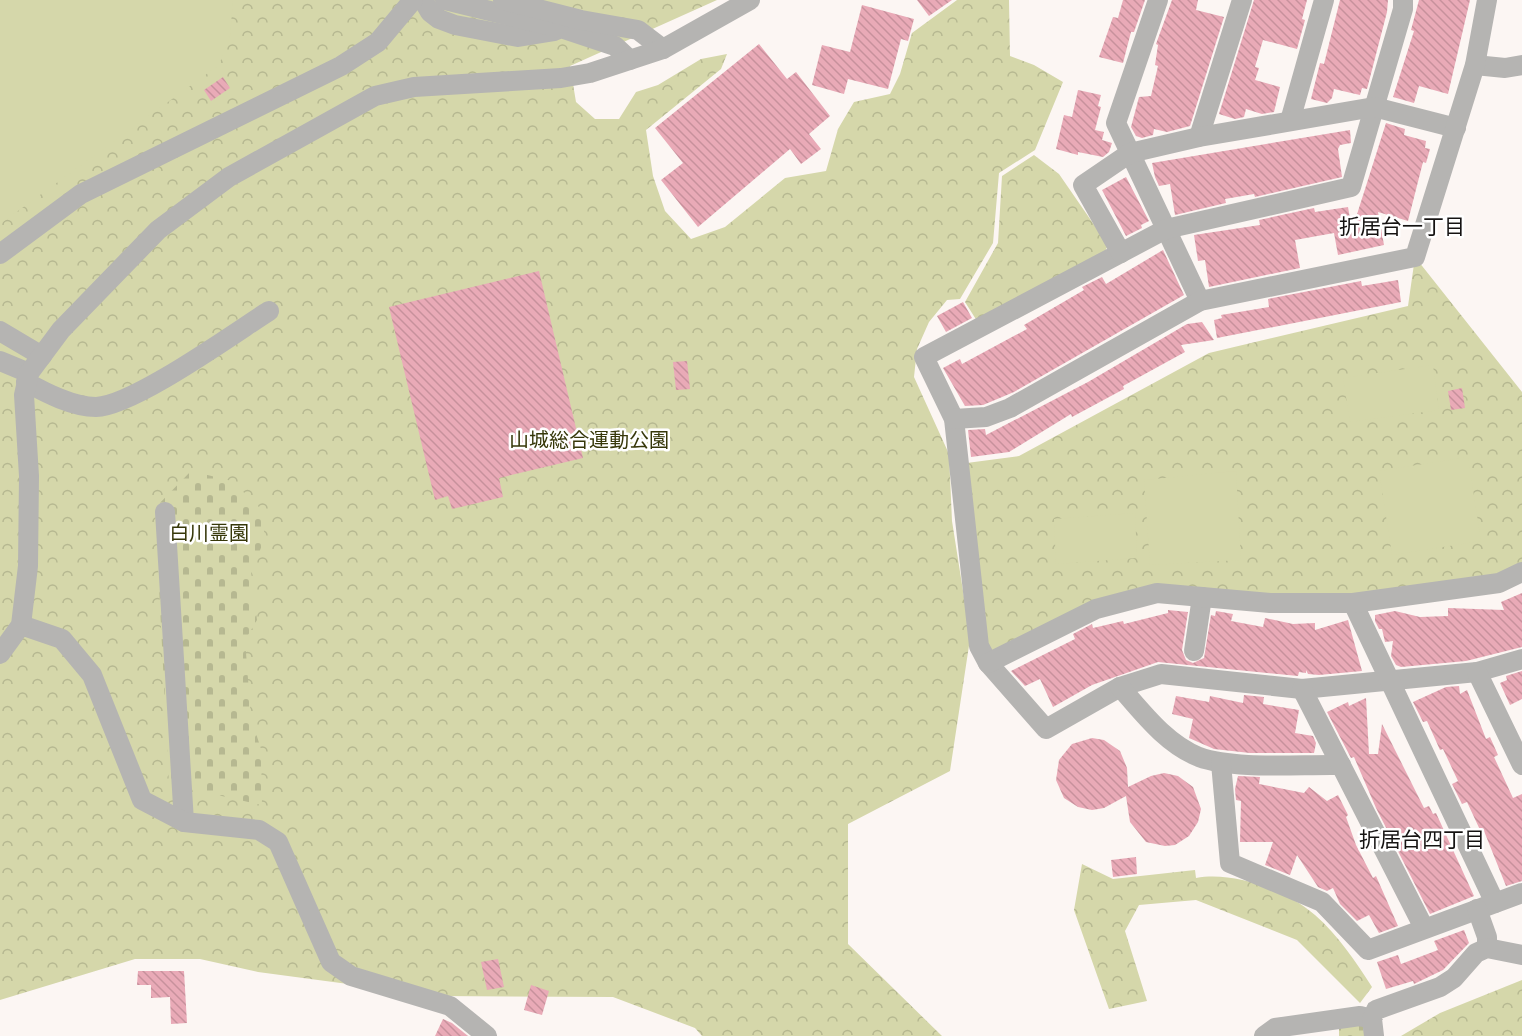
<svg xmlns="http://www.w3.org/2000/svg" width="1522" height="1036" viewBox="0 0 1522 1036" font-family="Helvetica,'Noto Sans JP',sans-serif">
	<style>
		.forest { fill: url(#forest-crowns) }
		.cemetery { fill: url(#cemetery-stones) }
		.pitch { fill: #d5d7aa }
		.building { fill: url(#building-back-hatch) }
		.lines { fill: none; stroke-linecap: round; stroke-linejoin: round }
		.minor { stroke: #b5b4b2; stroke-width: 20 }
		.labels { text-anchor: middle; stroke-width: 5; stroke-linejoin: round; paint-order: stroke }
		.park-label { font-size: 20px; fill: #37380a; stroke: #fff }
		.neighbourhood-label { font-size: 21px; fill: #151312; stroke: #fff }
	</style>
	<defs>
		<pattern id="forest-crowns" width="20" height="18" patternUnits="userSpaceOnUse" patternTransform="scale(1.5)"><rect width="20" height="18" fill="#d5d7aa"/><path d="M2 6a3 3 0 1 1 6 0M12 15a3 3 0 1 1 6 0" fill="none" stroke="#b6b891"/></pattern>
		<pattern id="cemetery-stones" width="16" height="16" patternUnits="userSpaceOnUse" patternTransform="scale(1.5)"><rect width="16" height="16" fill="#d5d7aa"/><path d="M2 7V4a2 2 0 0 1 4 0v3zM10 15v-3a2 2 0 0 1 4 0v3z" fill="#b6b891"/></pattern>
		<pattern id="building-back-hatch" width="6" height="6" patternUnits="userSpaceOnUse" patternTransform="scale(1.5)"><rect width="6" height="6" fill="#e9aab7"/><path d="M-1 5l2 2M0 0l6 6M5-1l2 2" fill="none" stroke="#c7919c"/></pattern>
	</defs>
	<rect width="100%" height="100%" fill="#fcf6f3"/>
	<g class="forest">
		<path d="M0 0H717L570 66 576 102 595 119H619L636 92 658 85 701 59 727 54 721 69 646 130 653 176 665 211 691 239 725 227 785 178 826 171 838 129 854 102 890 94 900 74 912 33 957 0H1009L1010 56 1034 65 1063 82 1035 150 999 173 993 243 960 299 947 300 929 322 917 349 914 377 949 454 952 521 969 629 959 464 1019 456 1209 353 1408 306 1415 257 1522 392V572L1353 603 1157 593 988 663 970 639 950 771 848 824V944L942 1036H702L695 1028 613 997 438 996 258 972 200 959H135L0 1000Z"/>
		<path d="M1034 155 1059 174 1108 245 1103 256 977 321 965 302 998 243 1002 176Z"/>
		<path d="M1082 864 1113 879 1195 870 1196 878C1234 871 1286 890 1315 915 1338 935 1356 962 1372 987L1360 1003 1297 940 1196 900 1139 905 1125 931 1147 1001 1109 1009 1074 910Z"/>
		<path d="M1522 980V1036H1401L1440 1013Z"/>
	</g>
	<g class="cemetery">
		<path d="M191 471 232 481 261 509 265 538 251 572 257 620 245 640 251 718 261 749 262 805 169 784 155 508Z"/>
		<path d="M1362 1022 1365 1036H1339V1025Z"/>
	</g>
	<g class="pitch">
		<path d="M0 0H233L230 36 219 65 0 224Z"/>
		<path d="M1433 365 1439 410 1350 422 1343 378Z"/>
		<path d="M1468 457 1481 541 1392 555 1379 471Z"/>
		<path d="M1236 471 1241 560 1150 565 1144 480Z"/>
		<path d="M1135 513 1137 558 1056 564 1054 519Z"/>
	</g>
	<g class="building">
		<path d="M917 0H952L929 16Z"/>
		<path d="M1123 0H1145L1134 32H1131L1123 63 1099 57 1113 17 1118 18Z"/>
		<path d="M1172 0H1198L1196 10 1224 17 1190 126 1167 132 1154 129 1153 135 1142 138 1136 136 1131 127 1139 97 1151 96 1158 66 1155 65 1158 45 1156 44Z"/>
		<path d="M1254 0H1307L1302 19 1305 20 1297 49 1263 40 1255 67 1259 68 1255 80 1280 87 1274 112 1262 114 1246 109 1244 117 1235 119 1219 114Z"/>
		<path d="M1340 0H1388L1387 12 1367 89 1362 88 1360 95 1334 89 1332 98 1327 103 1311 99 1320 63 1324 64Z"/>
		<path d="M1419 0H1470L1448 94 1419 86 1414 103 1393 97 1414 31 1411 30Z"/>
		<path d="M862 5 914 19 908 41 901 39 888 89 848 79 844 94 812 85 822 45 850 52Z"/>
		<path d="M759 44 787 79 796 72 830 116 809 134 821 149 801 164 790 149 698 227 661 180 683 163 655 128Z"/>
		<path d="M223 77 230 88 211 101 204 90Z"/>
		<path d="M1078 90 1101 95 1098 106 1101 107 1095 130 1104 132 1102 140 1112 143 1109 152 1103 157 1078 152V155L1056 149 1064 115 1072 117Z"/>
		<path d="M1386 123 1405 129 1404 135 1426 141 1425 148 1430 149 1426 163 1423 162 1408 221 1378 212 1384 245 1338 255 1334 233 1295 240 1300 268 1209 287 1205 260 1198 261 1194 235 1260 225 1259 220 1314 208 1315 212 1348 207 1352 230Z"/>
		<path d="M1350 130 1351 143 1340 145 1338 149 1342 177 1255 197 1254 194 1225 199 1226 203 1175 215 1170 184 1159 186 1155 177 1152 163Z"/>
		<path d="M1126 177 1149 221 1141 225 1142 228 1126 236 1102 190Z"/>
		<path d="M1163 250 1184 295 1014 392 983 405 965 406 943 368 960 359 962 364 1027 329 1024 325 1084 290 1082 287 1102 277 1106 284Z"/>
		<path d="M539 271 583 458 499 478 503 497 452 509 448 496 435 500 389 307Z"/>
		<path d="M1398 280 1401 302 1217 338 1214 320 1222 318 1221 315 1269 307 1268 299 1361 281 1362 286Z"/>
		<path d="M963 302 972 318 946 332 937 316Z"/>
		<path d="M1202 322 1214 340 1181 345 1185 352 1123 386 1124 389 1072 417 1071 414 1009 452 971 457 968 430 985 429 986 435 1088 382 1187 324Z"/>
		<path d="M687 361 690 389 676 390 673 362Z"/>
		<path d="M1462 388 1465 408 1451 410 1448 391Z"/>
		<path d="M1522 593V647L1466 661 1401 667 1396 665 1391 656 1393 641 1385 642 1382 629H1379L1375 621V615L1395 611 1420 617 1448 616V608L1504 610 1501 602Z"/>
		<path d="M1168 610 1188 612 1182 650 1186 660 1193 663 1204 658 1211 615 1215 616 1216 611 1233 614 1231 621 1263 627 1265 618 1293 624 1315 623V630L1348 620 1362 671 1319 675 1308 674 1306 670V673L1299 672 1298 676 1158 662 1092 685 1053 707 1040 679 1025 686 1011 671 1075 639 1073 634 1092 624 1093 628 1123 621 1124 624 1168 613Z"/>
		<path d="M1522 671V699L1510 705 1500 683 1507 680 1506 676Z"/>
		<path d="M1459 686 1460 694 1467 690 1486 739 1490 737 1498 755 1494 757 1513 798 1522 794V881L1506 886 1484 831 1481 832 1467 802 1462 804 1452 784 1458 781 1443 749 1440 750 1427 721 1423 722 1413 702 1446 687Z"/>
		<path d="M1244 695 1264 697 1263 704 1299 710 1295 733 1313 736 1316 743 1314 753H1250L1214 749 1189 738 1193 719 1172 714 1176 696 1209 702 1210 696 1243 703Z"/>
		<path d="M1366 698 1369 754H1378L1382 724 1424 808 1429 806 1433 814 1436 813 1474 896 1430 914 1376 808 1354 757 1351 758 1327 712 1348 702 1349 706Z"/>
		<path d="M1092 738 1104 740 1120 751 1127 768 1128 787 1151 776 1164 773 1178 776 1193 787 1201 809 1198 822 1189 836 1175 845 1165 846 1146 842 1130 822 1126 796 1104 808 1092 810 1078 807 1064 798 1056 780 1059 760 1072 744Z"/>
		<path d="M1238 776 1260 777 1259 784 1304 793 1309 787 1327 801 1338 795 1348 815 1346 817 1356 845 1373 878 1376 876 1398 926 1379 933 1369 915 1357 921 1340 904 1333 888 1327 891 1318 887 1297 855 1290 875 1265 865 1273 842H1240L1241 801 1236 800 1235 789Z"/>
		<path d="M1136 857 1137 874 1113 877 1111 860Z"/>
		<path d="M1464 930 1469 943 1443 970 1414 984 1413 981 1386 989 1377 962 1398 955 1401 964 1438 950 1434 941Z"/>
		<path d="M498 959 504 987 487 990 481 962Z"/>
		<path d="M138 971H184L187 1023 171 1024 170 997 151 998V985H137Z"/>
		<path d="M531 985 549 991 542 1015 524 1010Z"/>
		<path d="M443 1019 452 1023 468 1036H435Z"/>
	</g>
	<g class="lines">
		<g class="minor">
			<path d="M423 0 430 12 439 19 455 25 518 37 555 31"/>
			<path d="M445 0 564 29 615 46 630 60"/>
			<path d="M503 0 581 20 638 30 663 49"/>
			<path d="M1158 0 1116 123 1200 301"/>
			<path d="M1403 0V9L1351 187 1166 229 924 357 954 419 979 646 988 663 1046 729 1120 687 1161 674 1302 689 1477 672 1522 659"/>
			<path d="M1475 65 1505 68 1522 65"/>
			<path d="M1290 121 1324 0"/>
			<path d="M1199 137 1242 0"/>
			<path d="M1121 253 1083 185 1130 153 1199 137 1374 107 1456 128"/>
			<path d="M0 254 81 194 341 66 378 42 413 0"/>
			<path d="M0 331 42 356"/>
			<path d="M0 361 29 373"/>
			<path d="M26 382C46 393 73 407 96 407 133 406 233 334 269 311"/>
			<path d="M954 419 986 417 1010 408 1200 301 1415 257 1475 65 1487 0"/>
			<path d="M165 512 184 822"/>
			<path d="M1353 603 1495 903"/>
			<path d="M21 625 62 639 92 675 142 800 184 822 259 830 278 842 331 962 351 976 450 1006 487 1036"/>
			<path d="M1194 651 1202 597"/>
			<path d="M0 654 21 625 28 566 29 476 24 395 29 373 61 330 158 230 229 177 375 96 414 87 561 78 590 73 663 49 750 0"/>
			<path d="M988 663 1096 609 1157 593 1270 603H1353L1499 583 1522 572"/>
			<path d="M1477 672 1522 765"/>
			<path d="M1120 687C1142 712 1166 744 1199 757 1235 770 1300 764 1341 765"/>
			<path d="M1302 689 1424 928"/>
			<path d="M1221 763 1230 863 1322 902 1368 950 1522 893"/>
			<path d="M1477 909 1487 937V948"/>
			<path d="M1264 1036 1275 1028 1360 1016 1372 1019"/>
			<path d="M1374 1036 1372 1019 1376 1010 1440 987 1454 978 1476 953 1487 948 1522 955"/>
		</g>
	</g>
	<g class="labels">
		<g class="park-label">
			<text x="589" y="447">山城総合運動公園</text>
			<text x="209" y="540">白川霊園</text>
		</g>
		<g class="neighbourhood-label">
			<text x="1402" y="234">折居台一丁目</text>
			<text x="1422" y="847">折居台四丁目</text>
		</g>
	</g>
</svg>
